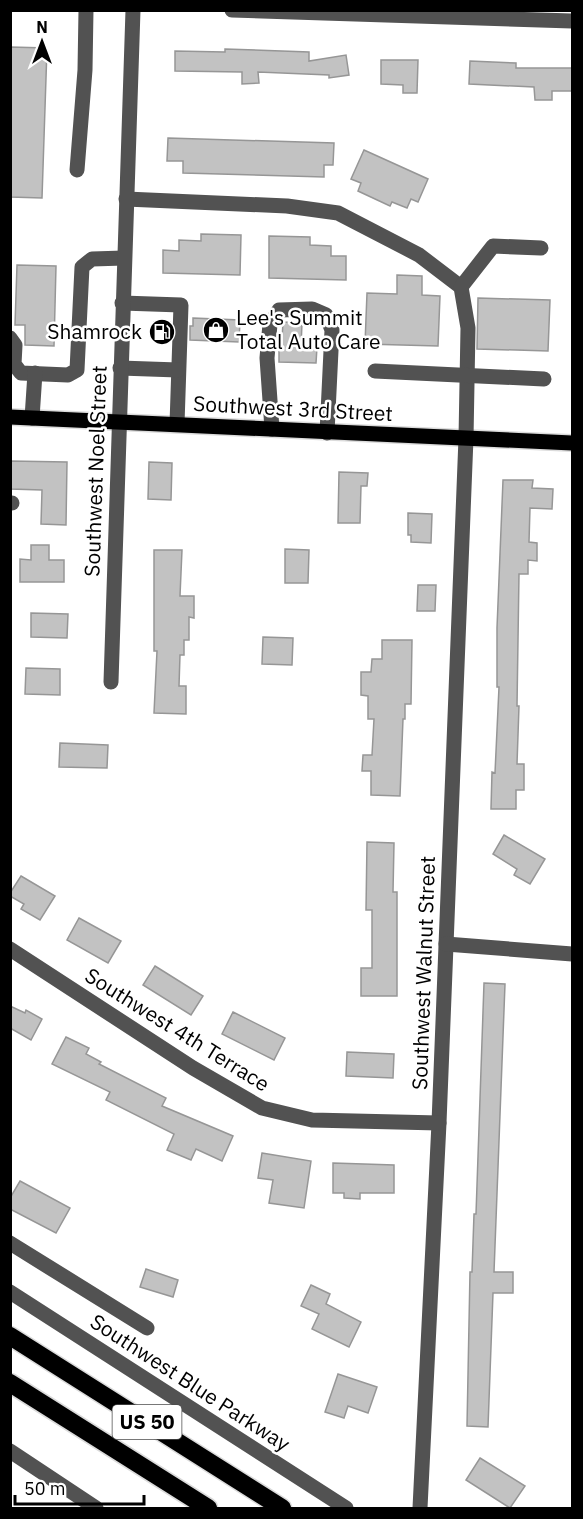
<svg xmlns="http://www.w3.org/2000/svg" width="583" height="1519" viewBox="0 0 583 1519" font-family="'IBM Plex Sans',sans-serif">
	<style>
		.building { fill: #c2c2c2; stroke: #969696; stroke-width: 1.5 }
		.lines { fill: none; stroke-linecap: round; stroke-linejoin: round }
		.major-casing { stroke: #dbdbdb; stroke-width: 18 }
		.highway-casing { stroke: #dbdbdb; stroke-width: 21 }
		.minor { stroke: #525252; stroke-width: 15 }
		.major { stroke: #000; stroke-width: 15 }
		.highway { stroke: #000; stroke-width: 18 }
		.labels { text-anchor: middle; stroke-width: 5; stroke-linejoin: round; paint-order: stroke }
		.shield { fill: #fff; stroke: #4c4c4c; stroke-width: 1.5 }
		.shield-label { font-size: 20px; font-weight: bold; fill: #000 }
		.poi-label { font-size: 21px; fill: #000; stroke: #fff; text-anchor: start }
		.street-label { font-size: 21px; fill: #000; stroke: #fff }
	</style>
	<rect width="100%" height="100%" fill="#fff"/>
	<g class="building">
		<path d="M10 47 47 48 42 198 10 197Z"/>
		<path d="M225 49 309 52V61L346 55 349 75 329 78V75L258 72 259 83 242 84V72L175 71V51L225 52Z"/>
		<path d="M381 60H418L417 93H403V85L381 84Z"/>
		<path d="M470 61 516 63V68H573V91H552V100H535L534 87 469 84Z"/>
		<path d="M168 138 334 143 333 165H324V177L183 173V161H167Z"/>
		<path d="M364 150 428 179 418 202 411 199 407 208 392 202 390 206 358 191 361 183 351 179Z"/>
		<path d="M201 234 241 235 240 275 163 273V250L179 251V240L201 241Z"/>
		<path d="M269 236 310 237V245L331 246V256H346V280L269 278Z"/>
		<path d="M17 265 56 266 54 346 25 345V325H15Z"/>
		<path d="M397 275 422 276V295L440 296 438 346 365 344 367 293 397 294Z"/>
		<path d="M478 298 550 300 548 351 477 349Z"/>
		<path d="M193 318 240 320 239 342 190 340V326H193Z"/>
		<path d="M283 322 302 323 301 347H317L316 363 279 362V340H282Z"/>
		<path d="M153 325H171L170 340 152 339Z"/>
		<path d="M10 461 67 462 66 525 41 524 42 490 10 489Z"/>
		<path d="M149 462 172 463 171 500 148 499Z"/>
		<path d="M339 472 368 473 367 486H361L360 523H338Z"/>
		<path d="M503 480H533L532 488 553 489 552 509 530 508 529 542 537 543V561L528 560V574H519L517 706H519L517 764H524V790H516V809H491L492 772 495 773 499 687H497V628Z"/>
		<path d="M408 513 432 514 431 543 411 542V535H408Z"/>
		<path d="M31 545H49V560H64V582H20V559L31 560Z"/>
		<path d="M285 549 309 550 308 583H285Z"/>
		<path d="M154 550H182L180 596H194V618L189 617V640H184V655H180L179 686H186V714L154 713 157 651H154Z"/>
		<path d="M418 585H436L435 611H417Z"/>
		<path d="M31 613 68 614 67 638 31 637Z"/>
		<path d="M263 637 293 638 292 665 262 664Z"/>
		<path d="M382 640H412L411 704H405V719H403L400 796 371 795V771H362L363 755H372L374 719H368V696L361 695V672H371L372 659H382Z"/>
		<path d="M26 668 60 669V695L25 694Z"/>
		<path d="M60 743 108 745 107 768 59 767Z"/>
		<path d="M504 835 545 859 530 884 514 875 517 869 493 854Z"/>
		<path d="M367 842 394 843 393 892H397V996H361V968H372V910H366Z"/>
		<path d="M21 876 55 896 40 920 21 909 24 904 10 896V893Z"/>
		<path d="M79 918 121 941 108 963 67 940Z"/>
		<path d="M155 966 203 996 191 1015 143 985Z"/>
		<path d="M484 983 505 984 494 1272H513V1293H493L488 1427 467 1426 470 1272H472L474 1214H476Z"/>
		<path d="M10 1006 25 1013 26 1010 42 1019 31 1040 10 1028Z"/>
		<path d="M233 1012 285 1038 274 1060 222 1034Z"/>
		<path d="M66 1037 89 1048 86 1054 101 1062 99 1064 166 1098 162 1106 233 1136 222 1161 196 1149 191 1160 167 1150 174 1134 106 1100 110 1092 52 1064Z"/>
		<path d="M347 1052 394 1054 393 1078 346 1076Z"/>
		<path d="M262 1153 311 1161 304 1208 269 1203 273 1180 258 1178Z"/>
		<path d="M333 1163 394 1165V1193H360V1199L344 1198V1193H333Z"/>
		<path d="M20 1181 70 1208 56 1233 10 1209V1198Z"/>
		<path d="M146 1269 178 1280 173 1297 140 1287Z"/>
		<path d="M311 1285 330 1294 326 1304 361 1322 349 1347 312 1329 319 1314 301 1306Z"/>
		<path d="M338 1374 377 1387 368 1413 348 1406 344 1418 325 1412Z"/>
		<path d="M480 1458 525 1486 510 1508 466 1480Z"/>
	</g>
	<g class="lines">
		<g class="major-casing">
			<path id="major" d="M10 417 572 443"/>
		</g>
		<g class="highway-casing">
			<g id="highway">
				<path d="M10 1336 282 1508"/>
				<path d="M10 1383 208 1508"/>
			</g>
		</g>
		<g class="minor">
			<path d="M232 10 572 21"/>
			<path d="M77 170 85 70 86 10"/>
			<path d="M126 199 287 206 338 213 419 255 461 287 468 328 466 438 439 1123 420 1508"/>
			<path d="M461 287 493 246 541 248"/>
			<path d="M122 303 181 305 177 424"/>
			<path d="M10 338 15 345 14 364 21 373 68 375 77 370 82 267 92 259 124 258"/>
			<path d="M120 368 178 370"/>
			<path d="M375 371 544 379"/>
			<path d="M32 418 35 373"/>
			<path d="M272 429 267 358 270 324 279 310 312 309 326 315 332 330 327 433"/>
			<path d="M10 503H12"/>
			<path d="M111 682 133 10"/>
			<path d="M446 944 572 954"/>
			<path d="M10 949 193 1068 262 1108 312 1120 439 1123"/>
			<path d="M10 1243 147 1328"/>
			<path d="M10 1292 346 1508"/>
			<path d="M10 1451 96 1508"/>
		</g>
		<use href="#major" class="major"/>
		<use href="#highway" class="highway"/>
	</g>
	<defs>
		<g id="shop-disc" transform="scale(1.35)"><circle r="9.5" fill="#000" stroke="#fff"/><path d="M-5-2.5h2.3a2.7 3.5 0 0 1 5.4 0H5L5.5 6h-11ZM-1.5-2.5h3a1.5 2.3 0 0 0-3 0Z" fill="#fff"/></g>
		<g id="fuel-disc" transform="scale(1.35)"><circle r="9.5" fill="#000" stroke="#fff"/><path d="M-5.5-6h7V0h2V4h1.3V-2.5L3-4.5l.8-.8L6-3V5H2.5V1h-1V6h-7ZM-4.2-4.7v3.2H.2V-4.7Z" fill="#fff"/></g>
	</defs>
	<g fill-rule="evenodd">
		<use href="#shop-disc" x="216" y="330"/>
		<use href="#fuel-disc" x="162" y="332"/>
	</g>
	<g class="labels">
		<rect class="shield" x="112.5" y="1405" width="69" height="34" rx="4.5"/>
		<g class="shield-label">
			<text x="147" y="1429">US 50</text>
		</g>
		<g class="poi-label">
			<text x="236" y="325">Lee's Summit<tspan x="236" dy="24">Total Auto Care</tspan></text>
			<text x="142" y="339" text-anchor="end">Shamrock</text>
		</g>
		<g class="street-label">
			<text transform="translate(293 409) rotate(3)" y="7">Southwest 3rd Street</text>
			<text transform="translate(96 471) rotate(-88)" y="7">Southwest Noel Street</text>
			<text transform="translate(424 973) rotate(-88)" y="7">Southwest Walnut Street</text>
			<text transform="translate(177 1030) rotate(32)" y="7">Southwest 4th Terrace</text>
			<text transform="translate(190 1383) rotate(33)" y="7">Southwest Blue Parkway</text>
		</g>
	</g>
	<rect width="583" height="1519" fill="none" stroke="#000000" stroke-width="24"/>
	<g transform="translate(42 42)" stroke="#ffffff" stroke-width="4.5" paint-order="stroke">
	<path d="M0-4.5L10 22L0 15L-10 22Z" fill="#000000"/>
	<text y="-9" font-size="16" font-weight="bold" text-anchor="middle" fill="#000000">N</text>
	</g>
	<path d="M15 1495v9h129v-9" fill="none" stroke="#000000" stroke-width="3"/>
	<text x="24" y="1495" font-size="18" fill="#000000" stroke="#ffffff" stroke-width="4.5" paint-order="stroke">50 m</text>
</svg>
